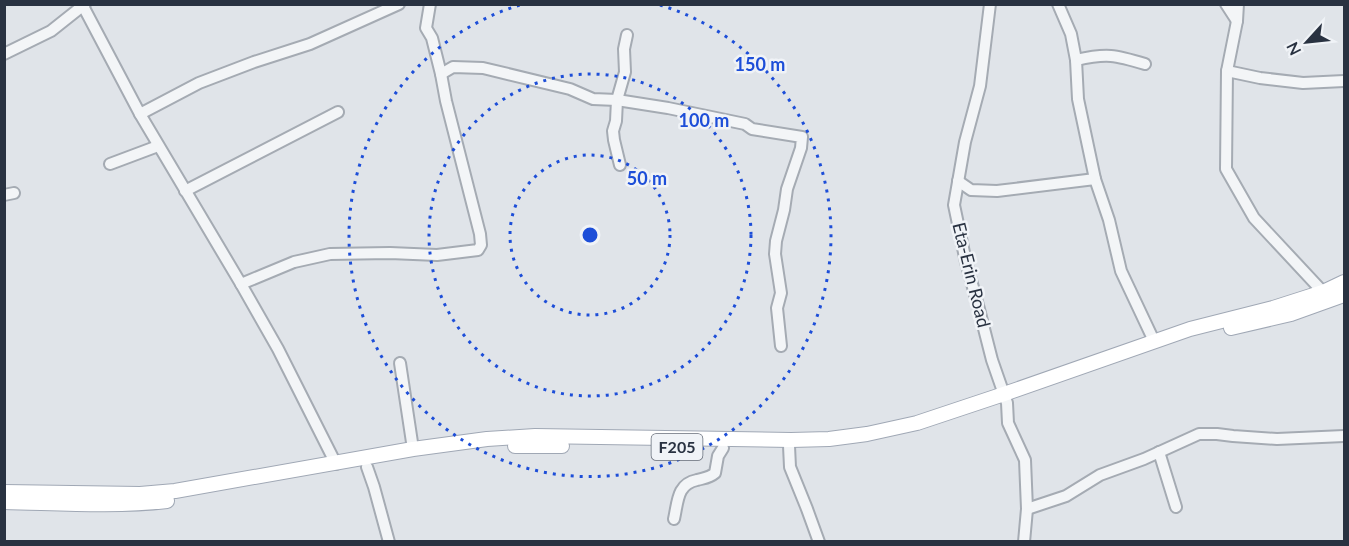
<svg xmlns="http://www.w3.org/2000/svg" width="1349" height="546" viewBox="0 0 1349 546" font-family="Lato,sans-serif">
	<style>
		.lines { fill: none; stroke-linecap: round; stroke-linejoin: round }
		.minor-casing { stroke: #a5abb3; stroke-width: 14 }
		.major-casing { stroke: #a0a8b5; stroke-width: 16 }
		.minor { stroke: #f3f5f7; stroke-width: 10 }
		.major { stroke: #fff; stroke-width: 14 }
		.ring { fill: none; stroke: #1d4ed8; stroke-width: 3; stroke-dasharray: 3 6 }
		.labels { text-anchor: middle; stroke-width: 5; stroke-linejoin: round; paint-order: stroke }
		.shield { fill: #f0f3f7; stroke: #656c78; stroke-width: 1.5 }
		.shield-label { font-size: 16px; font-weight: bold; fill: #293241 }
		.street-label { font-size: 18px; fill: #293241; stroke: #f0f3f7 }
		.centre { fill: #1d4ed8; stroke: #f0f3f7; stroke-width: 3 }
		.ring-label { font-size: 18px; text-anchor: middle; font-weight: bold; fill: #1d4ed8; stroke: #f0f3f7; stroke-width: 5; stroke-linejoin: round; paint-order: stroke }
	</style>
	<rect width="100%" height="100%" fill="#e0e4e9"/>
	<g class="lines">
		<g class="minor-casing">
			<g id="minor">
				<path d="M990 4 980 86 965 142 954 205 966 262 979 309 992 360 1007 403 1008 423 1025 460 1027 509 1024 542"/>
				<path d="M1058 4 1071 34 1076 60C1107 53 1115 55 1145 64"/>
				<path d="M1226 4 1237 21"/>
				<path d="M1238 4 1237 21 1227 71 1226 169 1254 218 1323 292"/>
				<path d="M83 6 140 114 241 284 278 349 336 464"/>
				<path d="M4 54 51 31 85 4"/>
				<path d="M1076 60 1078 99 1095 179 1109 220 1121 271 1154 341"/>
				<path d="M1227 71 1260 78 1303 83 1344 81"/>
				<path d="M441 74 453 67 483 68 570 89 593 99 617 100 668 108 745 124 752 129 802 137 801 148 787 189 784 210 776 241 775 254 781 293 777 308 781 346"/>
				<path d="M140 114 199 83 254 62 310 44 399 4"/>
				<path d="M110 164 158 146"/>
				<path d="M620 165 614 140 613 131 616 121 617 100 625 72 624 49 627 35"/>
				<path d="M958 181 971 190 997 191 1095 179"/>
				<path d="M185 191 338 112"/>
				<path d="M4 195 14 193"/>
				<path d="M241 284 294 262 330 254 390 253 437 255 478 250 481 245 480 234 446 101 441 74 432 38 426 28 430 4"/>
				<path d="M400 363 413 449"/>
				<path d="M789 446 790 467 807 509 819 542"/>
				<path d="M1159 452 1176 507"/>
				<path d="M367 467 374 487 389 542"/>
				<path d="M1027 509 1066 496 1100 475 1144 459 1199 434H1217L1233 436 1277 439 1344 436"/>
				<path d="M674 519C678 501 677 484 697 480 704 478 709 478 715 473L718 456 723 448"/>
			</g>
		</g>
		<g class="major-casing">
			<g id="major">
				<path d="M1231 328 1291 314 1344 295"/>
				<path d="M515 446H562"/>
				<path d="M4 492 140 494 175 491 413 449 487 439 535 436 791 440 829 439 867 434 917 423 1004 394 1190 329 1273 308 1323 292 1344 282"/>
				<path d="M4 502C58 503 114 507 167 501"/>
			</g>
		</g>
		<use href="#minor" class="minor"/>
		<use href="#major" class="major"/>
	</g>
	<g class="ring">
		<circle cx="590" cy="235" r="80"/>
		<circle cx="590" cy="235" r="161"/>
		<path d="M660 5A241 241 0 1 1 520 5"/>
	</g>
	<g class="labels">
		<rect class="shield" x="651.5" y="434" width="51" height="26" rx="4.5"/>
		<g class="shield-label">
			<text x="677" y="453">F205</text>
		</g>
		<g class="street-label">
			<text transform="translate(971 275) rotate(76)" y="6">Eta-Erin Road</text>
		</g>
	</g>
	<circle cx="590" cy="235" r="9" class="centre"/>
	<g class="ring-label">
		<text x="760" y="71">150 m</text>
		<text x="704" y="127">100 m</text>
		<text x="647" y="185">50 m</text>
	</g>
	<rect width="1349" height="546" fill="none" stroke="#293241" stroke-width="12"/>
	<g transform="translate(1307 42) rotate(243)" stroke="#f0f3f7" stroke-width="4.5" paint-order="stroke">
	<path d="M0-4.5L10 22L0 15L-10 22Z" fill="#293241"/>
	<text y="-9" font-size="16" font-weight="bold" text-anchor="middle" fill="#293241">N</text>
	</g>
</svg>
